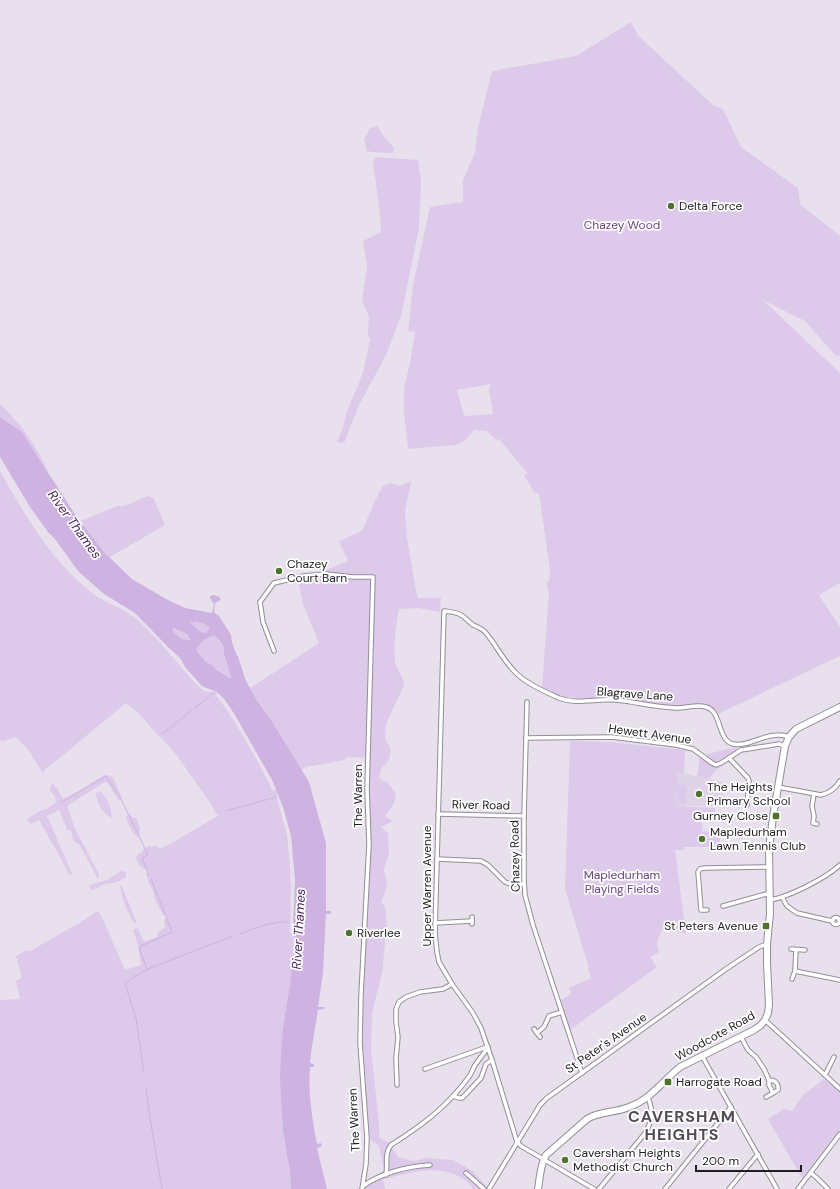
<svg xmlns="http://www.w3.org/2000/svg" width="840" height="1189" viewBox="0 0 840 1189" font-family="'DM Sans',sans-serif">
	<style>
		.built { fill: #dfd4e7 }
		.green { fill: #ddc9ea; fill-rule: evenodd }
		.water { fill: #ceb2e1; fill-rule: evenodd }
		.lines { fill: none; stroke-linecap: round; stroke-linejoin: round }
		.stream { stroke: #ceb2e1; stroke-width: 1 }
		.minor-casing { stroke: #938d98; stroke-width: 5.5 }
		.primary-casing { stroke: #938d98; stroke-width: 8 }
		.minor { stroke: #fff; stroke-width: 3.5 }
		.primary { stroke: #fff; stroke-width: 6 }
		.poi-dot { fill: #4e732c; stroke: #fff; stroke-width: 1.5 }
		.labels { text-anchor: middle; stroke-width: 3.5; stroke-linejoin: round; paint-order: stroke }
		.poi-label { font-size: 12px; fill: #1f1c21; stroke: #fff; text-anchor: start }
		.park-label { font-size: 12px; fill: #6a4580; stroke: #fff }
		.street-label { font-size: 12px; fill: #1f1c21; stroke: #fff }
		.water-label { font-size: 13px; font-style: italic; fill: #4c2860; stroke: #fff }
		.district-label { font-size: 16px; font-weight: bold; letter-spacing: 1px; fill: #514b55; stroke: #fff }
	</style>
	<rect width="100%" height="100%" fill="#e8e1ed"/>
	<path class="built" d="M677 772 723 782 722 806H676Z"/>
	<g class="green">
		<path d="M631 22 637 34 645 42 714 106 723 109 741 147 798 188 800 204 840 236V356L835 355 805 321 763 300 840 373V583L819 595 840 627V656L718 714 717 712 711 707 704 705 682 706 605 699 559 697 542 688 549 591 546 584 549 580 550 570 539 493 534 492 524 475 528 474 499 439 496 440 487 431 474 430 463 442 455 445 408 449 404 411V388L410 363 415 332 408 331 413 285 430 207 463 202V180L475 153 478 128 492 71 576 56ZM491 384 489 389 493 414 464 416 457 390Z"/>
		<path d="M377 126 382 134 394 148 393 153 372 152 367 151 364 139 370 128Z"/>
		<path d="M376 157 418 160 421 181 419 228 401 316 386 355 359 405 344 443 337 442 343 428 346 414 363 373 370 339 368 336 369 316 362 301 367 267 363 241 381 232 380 214 373 162Z"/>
		<path d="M0 404C21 424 37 447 49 473L22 432 0 417Z"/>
		<path d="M0 471C25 515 51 561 91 592 104 603 122 607 135 618 153 633 168 652 183 669 190 677 196 685 204 691L213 692 215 691 217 692 216 695C238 724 256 758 273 791L276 790 277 794V798L287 835 290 867 291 887 290 933H294L293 960 290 984 283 1028 281 1063 283 1130 290 1173 291 1189H0V1000L20 999 16 981 22 978 16 956 25 951H30L81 922 97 911 101 915 125 970 141 965 138 944 133 930 138 928 143 941H146L157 937 158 932 165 928 164 919 167 918 166 915H163L155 899 153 891 148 881 146 874 148 873 147 869H144L139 865 136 858 138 854 142 852 143 849 149 846H158L159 849 172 843 219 815 216 813 209 801 175 753 136 711 126 703 51 765 45 769 44 772H42L29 751 16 737 2 742 0 740Z"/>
		<path d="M411 481 405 512 407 538 416 591 418 598H441L440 612 419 608 399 609C396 625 393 645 395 662 397 670 403 675 404 685L386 724 385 739 391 749 389 760 381 769 379 778 388 783 396 794 394 804 385 816 393 821 381 827 388 833 389 854 384 869 387 886 381 902 385 907 387 925 382 973 372 1013 371 1049 379 1123V1138L388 1142 398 1157 414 1161 425 1158 453 1160 473 1171 488 1188 487 1189H473C468 1181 462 1178 454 1174 430 1165 407 1174 383 1179L385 1189H364L365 1188 376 1181 384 1169 379 1146 370 1139 364 1074 362 1042V984L370 758 354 757 346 758V756L345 760 306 767 301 770 271 720 250 688 319 643 303 604 298 579 324 574 348 577 324 571 348 561 339 541 362 531 374 503 382 487 390 483 400 486Z"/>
		<path d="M148 496 154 499 165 525 110 557 104 552 81 521 117 506C128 508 137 499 148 496Z"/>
		<path d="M189 621H198L209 627 206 633 199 631Z"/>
		<path d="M172 629C180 628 188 633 191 640 185 642 175 635 172 629Z"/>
		<path d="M212 636H215L222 643 224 648V654L231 677 230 678 206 662 196 650V648L208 638Z"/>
		<path d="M570 741 610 742 685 750 684 774 677 772V785H686V804H677V786L676 806 715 808V812H702V831H698L720 832V847H684L683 850H675L686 934 663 929C658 937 655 943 659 952L650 957 657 967 570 1030 561 1000 571 994 569 988 591 978 588 968H589L565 889Z"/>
		<path d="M737 748V751C732 755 721 765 714 763 711 761 708 758 706 756L708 754 727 749Z"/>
		<path d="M700 755C709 762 711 768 723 765L715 771 709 779 697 776Z"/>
		<path d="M105 775 112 776 122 798 120 800H118L108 783 105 782 67 806 72 820 74 827 99 874 98 879 79 844 74 842 71 831 67 830 60 811 58 810 54 813 46 816 49 820 72 874 70 875 39 820 31 824 29 823 27 819 40 811 47 809 56 802 55 796 50 791V787L52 783 57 788 63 799 73 794Z"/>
		<path d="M100 791C108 799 111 807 112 818 103 814 96 802 96 793Z"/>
		<path d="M130 814 132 817 136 818 140 828V834L137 837C133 833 126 821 126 816Z"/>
		<path d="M121 871 126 872V877L119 881 113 883 104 884 98 888 91 890 89 886 93 884 107 880Z"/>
		<path d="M120 886H122L137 924 134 923C127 912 122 899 120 886Z"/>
		<path d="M824 1079 840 1092V1129L802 1178 768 1119 784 1109 792 1111 803 1095Z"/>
	</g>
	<path class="water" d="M0 417 22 432 74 513 104 552 132 579 166 599 185 608 212 613 214 604 210 598V596L214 595 219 597 221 599 219 601 215 603 214 612 216 614 219 616 231 635 232 642 235 651 238 657 246 681 257 700 271 720 309 782 326 843V911H331V914H326L323 973 318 1007H325L324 1009 318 1010 312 1046 310 1063 314 1064V1067H310C308 1093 312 1118 317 1144L321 1143 322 1146 317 1148 327 1189H291L290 1173 283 1130 280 1078 281 1051 283 1028 290 984 294 949V933L293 925 295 880 291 836 283 807 272 780 235 715 225 700 217 692 204 687 201 685 185 667 181 659 168 647 135 613 104 594 78 571 55 539 48 532 30 507 0 457ZM189 621 193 623V621L202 623 209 627V628L206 633 199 631ZM174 628 187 634 191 640C185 642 175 635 172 629ZM212 636H215L222 643 224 648V654L231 677 230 678 217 670 210 664 206 662 196 650C198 645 206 638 212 636Z"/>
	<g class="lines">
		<g class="stream">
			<path d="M195 708 213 693"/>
			<path d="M162 734 191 711"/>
			<path d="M62 802 106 776 121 799 148 855 142 858 149 876"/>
			<path d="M226 811 276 797"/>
			<path d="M240 934C256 928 272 921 289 922"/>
			<path d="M147 969 140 951 139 947 172 932 151 879"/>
			<path d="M144 1073 136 1018 125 984 132 978 150 968 233 936"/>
			<path d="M146 1087 150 1118 162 1189"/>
		</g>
		<g class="minor-casing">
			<g id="minor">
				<path d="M274 651 263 622 260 602 274 583 304 576 326 574 353 577H373L367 789 369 844 361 995 360 1043 367 1138 366 1164 362 1189"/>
				<path d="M527 702 524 816V879L525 895 533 925 582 1073"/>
				<path d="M526 738 612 737 676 745 693 749 712 763 716 765 721 763 741 750 779 744 785 746"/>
				<path d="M729 758 748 778 749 781 747 805"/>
				<path d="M778 787 821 795C830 793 835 789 840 781"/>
				<path d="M814 794 812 806 814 816 813 823 817 824"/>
				<path d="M438 814 524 816"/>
				<path d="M744 832 770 833"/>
				<path d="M437 859 481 861 488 865 505 882 510 884H524"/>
				<path d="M782 897 787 906 797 913 832 921"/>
				<path d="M770 900C789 897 826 878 840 865"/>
				<path d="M723 906 770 893"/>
				<path d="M707 910H701L698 872 700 869 704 868 769 867"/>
				<path d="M472 917V924"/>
				<circle cx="836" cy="921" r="3.5"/>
				<path d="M435 923 472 921"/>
				<path d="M791 949 805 950"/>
				<path d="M795 971 796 950"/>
				<path d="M792 979 795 971 840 980"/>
				<path d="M765 1020 840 1089"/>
				<path d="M534 1029 540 1037"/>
				<path d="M537 1033 544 1027 549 1016 562 1012"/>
				<path d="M741 1037 748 1050 756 1057 764 1069 769 1080C775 1080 779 1083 778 1090L773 1093 769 1085V1080"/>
				<path d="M702 1056 777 1189"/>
				<path d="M425 1069 487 1047"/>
				<path d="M825 1075 834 1057"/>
				<path d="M397 1085 396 1058 398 1037 396 1022V1009L399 1002 406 997 420 992 443 989 452 984"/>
				<path d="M453 1096 459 1098H462L466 1094 481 1078 486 1064 492 1060"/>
				<path d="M766 1097 773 1093"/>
				<path d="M466 1173 484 1189"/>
				<path d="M811 1173 817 1178 828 1189"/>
				<path d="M386 1175C388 1164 384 1154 391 1145 421 1126 447 1107 468 1078 471 1075 472 1071 474 1067 478 1060 484 1054 488 1047"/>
				<path d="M363 1186C381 1173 408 1166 430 1165"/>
				<path d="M489 1189 540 1105 547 1098 726 969 759 947 767 944"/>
				<path d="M594 1189 521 1146 517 1142 492 1060 481 1028 473 1013 452 984 439 962 437 952 435 933 444 611C450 612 456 612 461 615 466 618 469 622 473 625 478 627 483 629 486 633 496 645 503 660 515 672 525 683 545 692 559 698 577 705 597 698 616 700 636 702 656 707 676 708 686 708 697 704 706 707 722 711 717 740 733 744 749 748 769 729 789 737"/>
				<path d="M599 1189 646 1132C653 1118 653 1111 648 1097"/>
				<path d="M665 1189 731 1107"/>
				<path d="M729 1189 758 1154"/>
				<path d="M798 1189 840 1134"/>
			</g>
		</g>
		<g class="primary-casing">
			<path id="primary" d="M538 1189C540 1178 540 1165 546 1155L587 1119C600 1111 615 1113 629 1107 650 1100 663 1081 680 1067L754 1030 761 1025 765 1020 768 1013 769 1005 767 963V944L770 914 769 849 773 817 785 746 789 737 796 729 840 707"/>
		</g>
		<use href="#minor" class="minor"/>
		<use href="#primary" class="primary"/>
	</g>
	<g class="poi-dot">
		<circle cx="671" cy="206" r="4"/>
		<circle cx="279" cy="571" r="4"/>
		<circle cx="699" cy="794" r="4"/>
		<rect x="772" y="812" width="8" height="8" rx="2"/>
		<circle cx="702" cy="839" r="4"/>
		<rect x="762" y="922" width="8" height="8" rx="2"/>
		<circle cx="349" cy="933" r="4"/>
		<rect x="664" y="1078" width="8" height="8" rx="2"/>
		<circle cx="565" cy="1160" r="4"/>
	</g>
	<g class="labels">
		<g class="poi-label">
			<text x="679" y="210">Delta Force</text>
			<text x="287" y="568">Chazey<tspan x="287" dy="14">Court Barn</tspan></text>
			<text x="707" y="791">The Heights<tspan x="707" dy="14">Primary School</tspan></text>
			<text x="768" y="820" text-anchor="end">Gurney Close</text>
			<text x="710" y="836">Mapledurham<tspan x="710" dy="14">Lawn Tennis Club</tspan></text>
			<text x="758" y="930" text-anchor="end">St Peters Avenue</text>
			<text x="357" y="937">Riverlee</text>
			<text x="676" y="1086">Harrogate Road</text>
			<text x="573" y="1157">Caversham Heights<tspan x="573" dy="14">Methodist Church</tspan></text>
		</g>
		<g class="park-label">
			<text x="622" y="229">Chazey Wood</text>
			<text x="622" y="879">Mapledurham<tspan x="622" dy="14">Playing Fields</tspan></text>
		</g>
		<g class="street-label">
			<text transform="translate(635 694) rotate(4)" y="4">Blagrave Lane</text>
			<text transform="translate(650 734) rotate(8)" y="4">Hewett Avenue</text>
			<text transform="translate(358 796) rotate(-90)" y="4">The Warren</text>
			<text transform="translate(481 805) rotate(1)" y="4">River Road</text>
			<text transform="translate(515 856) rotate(-91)" y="4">Chazey Road</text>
			<text transform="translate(427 886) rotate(-90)" y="4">Upper Warren Avenue</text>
			<text transform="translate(715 1036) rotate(-29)" y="4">Woodcote Road</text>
			<text transform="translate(606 1043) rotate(-35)" y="4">St Peter's Avenue</text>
			<text transform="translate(354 1120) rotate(-93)" y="4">The Warren</text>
		</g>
		<g class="water-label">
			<text transform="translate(75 524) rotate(54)" y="5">River Thames</text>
			<text transform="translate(298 929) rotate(-87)" y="5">River Thames</text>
		</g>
		<g class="district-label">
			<text x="682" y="1122">CAVERSHAM<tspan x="682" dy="18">HEIGHTS</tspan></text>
		</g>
	</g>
	<path d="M696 1165v6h105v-6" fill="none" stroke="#1f1c21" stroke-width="2"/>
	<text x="702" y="1165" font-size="12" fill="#1f1c21" stroke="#ffffff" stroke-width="3" paint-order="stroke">200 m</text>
</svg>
